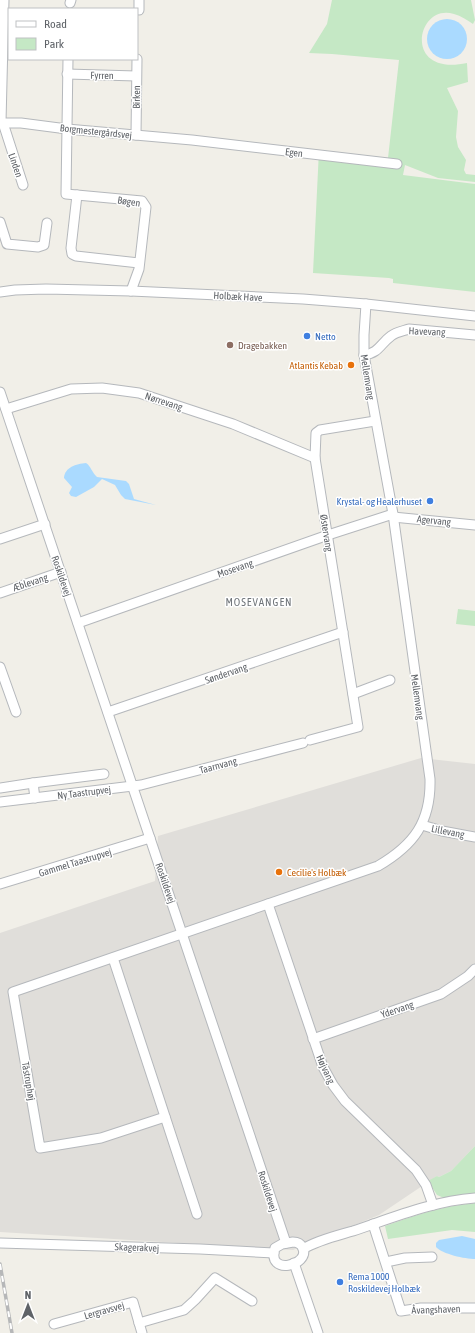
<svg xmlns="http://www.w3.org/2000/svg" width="475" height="1333" viewBox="0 0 475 1333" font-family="'Asap Condensed',sans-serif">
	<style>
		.industrial { fill: #e0deda }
		.green { fill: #c5e8c5 }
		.water { fill: #aadaff }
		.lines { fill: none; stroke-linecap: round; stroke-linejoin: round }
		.minor-casing { stroke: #b5b8bc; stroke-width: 11 }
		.minor { stroke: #fff; stroke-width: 9 }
		.rail-casing { stroke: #b6b7b8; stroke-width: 3.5 }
		.rail { stroke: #fff; stroke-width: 2; stroke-dasharray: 6; stroke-linecap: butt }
		.shop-dot { fill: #3f7fe0; stroke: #fff; stroke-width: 1.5 }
		.education-dot { fill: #8d6e63; stroke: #fff; stroke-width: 1.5 }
		.food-dot { fill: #e8710a; stroke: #fff; stroke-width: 1.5 }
		.labels { text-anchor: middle; stroke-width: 3; stroke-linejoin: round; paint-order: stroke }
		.street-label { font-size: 10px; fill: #5f6368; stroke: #fff }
		.shop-label { font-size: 10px; fill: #366cbe; stroke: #fff; text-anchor: start }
		.education-label { font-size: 10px; fill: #785e54; stroke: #fff; text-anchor: start }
		.food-label { font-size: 10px; fill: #c56008; stroke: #fff; text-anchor: end }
		.neighbourhood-label { font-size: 11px; letter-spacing: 1px; fill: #70757a; stroke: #fff }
	</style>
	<rect width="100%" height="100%" fill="#f1efe8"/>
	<path class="industrial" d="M421 758 475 764V1146L451 1171 439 1177 437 1176 379 1215 293 1250 0 1232V933L155 881 158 836Z"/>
	<g class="green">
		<path d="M332 0H471L475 20 473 24C467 20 461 16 454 14 417 2 401 77 467 63L468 82 447 88 458 111 456 137 458 147 466 160 464 170 466 174 475 175V182L438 178 405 165 403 175 475 184V292L393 283V279L389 278 313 273 319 150 388 158 399 60 332 54 309 53 327 24Z"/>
		<path d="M458 609 475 611V626L456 624Z"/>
		<path d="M475 1146V1193L444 1198 437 1195 428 1181 437 1176 439 1177 451 1171Z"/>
		<path d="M475 1203V1232L452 1230 388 1239 385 1226C416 1215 442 1206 475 1203Z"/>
	</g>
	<g class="water">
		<circle cx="447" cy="39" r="20"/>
		<path d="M86 463C91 466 92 473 97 477L126 481 129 484 134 499 156 505 125 499 121 495 115 485 102 479 94 487 76 497 71 496 69 493 72 487 64 478C65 467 76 464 86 463Z"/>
		<path d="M462 1236 475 1239V1259C465 1259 442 1254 436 1247V1243L439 1240Z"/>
	</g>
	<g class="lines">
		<g class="minor-casing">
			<g id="minor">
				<path d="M70 3 71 0"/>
				<path d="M139 10V0"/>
				<path d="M68 59 66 194 142 201 146 207 139 269 131 291"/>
				<path d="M67 74 136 76"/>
				<path d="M1 122 4 0"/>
				<path d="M0 123H21L67 129 192 140 397 164"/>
				<path d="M3 123 23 185"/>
				<path d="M136 135 137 59"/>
				<path d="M77 195 71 248 72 254 76 256 139 263"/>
				<path d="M0 222 7 244 38 247 44 245 47 223"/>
				<path d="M0 292 15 290 46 289 131 291 303 299 366 304 475 316"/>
				<path d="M364 355C379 353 380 344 391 336 396 332 403 331 409 329L475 335"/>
				<path d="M0 392 286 1243"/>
				<path d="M6 409 71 389 102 388 139 393 233 424 315 458"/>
				<path d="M393 517 475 525"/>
				<path d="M0 539 45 524"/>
				<path d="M0 593 61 572"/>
				<path d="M78 623 328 535 393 514"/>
				<path d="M0 667 16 712"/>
				<path d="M353 694 390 680"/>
				<path d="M108 712 343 632"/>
				<path d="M310 740 358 727 315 458 316 433 320 430 375 421"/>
				<path d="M0 788 33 783"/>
				<path d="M35 798 33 783 104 774"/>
				<path d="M0 802 141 785 303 743"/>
				<path d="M422 825 442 831 475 837"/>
				<path d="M0 884 150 838"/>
				<path d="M268 904 323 1067 333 1085 345 1101 416 1170 426 1185 433 1205"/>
				<path d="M113 958 197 1214"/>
				<path d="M313 1039 441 994 468 976 475 969"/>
				<path d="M165 1117 101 1138 40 1148 13 992 378 866C414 845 431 822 430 779L393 514 364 355V335L366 304"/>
				<path d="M373 1224 401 1311 421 1308H475"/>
				<path d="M293 1242C297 1242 301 1244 303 1248 310 1266 266 1276 275 1248L282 1244Z"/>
				<path d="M0 1243 200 1249 274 1253"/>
				<path d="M303 1249C318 1240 336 1236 353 1231 392 1218 433 1201 475 1198"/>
				<path d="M386 1262 405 1258 432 1257"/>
				<path d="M294 1263 318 1333"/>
				<path d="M139 1323 184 1310 195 1300 215 1278 252 1301"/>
				<path d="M54 1324 133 1302 142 1333"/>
			</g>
		</g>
		<use href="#minor" class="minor"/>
		<g class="rail-casing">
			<path id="rail" d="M0 1264 12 1333"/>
		</g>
		<use href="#rail" class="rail"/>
	</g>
	<g class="shop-dot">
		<circle cx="307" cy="336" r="4"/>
		<circle cx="430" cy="501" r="4"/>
		<circle cx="340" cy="1282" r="4"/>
	</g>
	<circle class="education-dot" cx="230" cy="345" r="4"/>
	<g class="food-dot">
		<circle cx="351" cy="365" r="4"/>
		<circle cx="279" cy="872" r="4"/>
	</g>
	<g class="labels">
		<g class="street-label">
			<text transform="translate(102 75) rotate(1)" y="4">Fyrren</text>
			<text transform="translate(136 97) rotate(-89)" y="4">Birken</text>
			<text transform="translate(96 131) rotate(6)" y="4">Borgmestergårdsvej</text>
			<text transform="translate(294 152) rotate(7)" y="4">Egen</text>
			<text transform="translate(16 165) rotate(71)" y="4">Linden</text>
			<text transform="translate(129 201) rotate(9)" y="4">Bøgen</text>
			<text transform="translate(238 296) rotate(3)" y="4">Holbæk Have</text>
			<text transform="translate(427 331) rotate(2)" y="4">Havevang</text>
			<text transform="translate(368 377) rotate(81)" y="4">Mellemvang</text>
			<text transform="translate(164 401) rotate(18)" y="4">Nørrevang</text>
			<text transform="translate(434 520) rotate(6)" y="4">Agervang</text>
			<text transform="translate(327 533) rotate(81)" y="4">Østervang</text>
			<text transform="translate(235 568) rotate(-19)" y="4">Mosevang</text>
			<text transform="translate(62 576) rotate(71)" y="4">Roskildevej</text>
			<text transform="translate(30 582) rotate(-18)" y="4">Æblevang</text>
			<text transform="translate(226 673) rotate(-19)" y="4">Søndervang</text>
			<text transform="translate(418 697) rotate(82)" y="4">Mellemvang</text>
			<text transform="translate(218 765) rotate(-15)" y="4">Taarnvang</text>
			<text transform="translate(84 792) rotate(-7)" y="4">Ny Taastrupvej</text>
			<text transform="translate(448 831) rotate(11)" y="4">Lillevang</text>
			<text transform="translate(75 862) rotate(-17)" y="4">Gammel Taastrupvej</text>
			<text transform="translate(166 883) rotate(71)" y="4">Roskildevej</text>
			<text transform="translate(397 1009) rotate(-19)" y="4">Ydervang</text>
			<text transform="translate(326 1069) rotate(65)" y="4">Højvang</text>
			<text transform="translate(29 1081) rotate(80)" y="4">Tåstruphøj</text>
			<text transform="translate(268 1191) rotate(72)" y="4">Roskildevej</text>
			<text transform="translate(137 1247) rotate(2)" y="4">Skagerakvej</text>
			<text transform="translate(436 1309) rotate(-2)" y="4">Åvangshaven</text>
			<text transform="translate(104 1310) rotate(-16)" y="4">Lergravsvej</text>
		</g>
		<g class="shop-label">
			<text x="315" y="340">Netto</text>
			<text x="422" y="505" text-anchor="end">Krystal- og Healerhuset</text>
			<text x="348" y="1280">Rema 1000<tspan x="348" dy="12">Roskildevej Holbæk</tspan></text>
		</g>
		<g class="education-label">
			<text x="238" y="349">Dragebakken</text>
		</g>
		<g class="food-label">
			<text x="343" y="369">Atlantis Kebab</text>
			<text x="287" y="876" text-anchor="start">Cecilie's Holbæk</text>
		</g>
		<g class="neighbourhood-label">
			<text x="259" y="606">MOSEVANGEN</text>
		</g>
	</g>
	<rect x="8" y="8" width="130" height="52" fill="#ffffff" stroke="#bfc1c3"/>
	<rect x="16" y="21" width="20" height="6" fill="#ffffff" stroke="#bfc1c3"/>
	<text x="44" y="28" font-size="12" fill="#5f6368">Road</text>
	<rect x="16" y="38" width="20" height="12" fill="#c5e8c5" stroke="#bfc1c3"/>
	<text x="44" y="48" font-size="12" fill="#5f6368">Park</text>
	<g transform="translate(28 1305)" stroke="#ffffff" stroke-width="3" paint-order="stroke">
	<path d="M0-3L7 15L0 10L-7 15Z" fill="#5f6368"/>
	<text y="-6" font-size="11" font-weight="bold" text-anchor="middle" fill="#5f6368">N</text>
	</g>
</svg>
